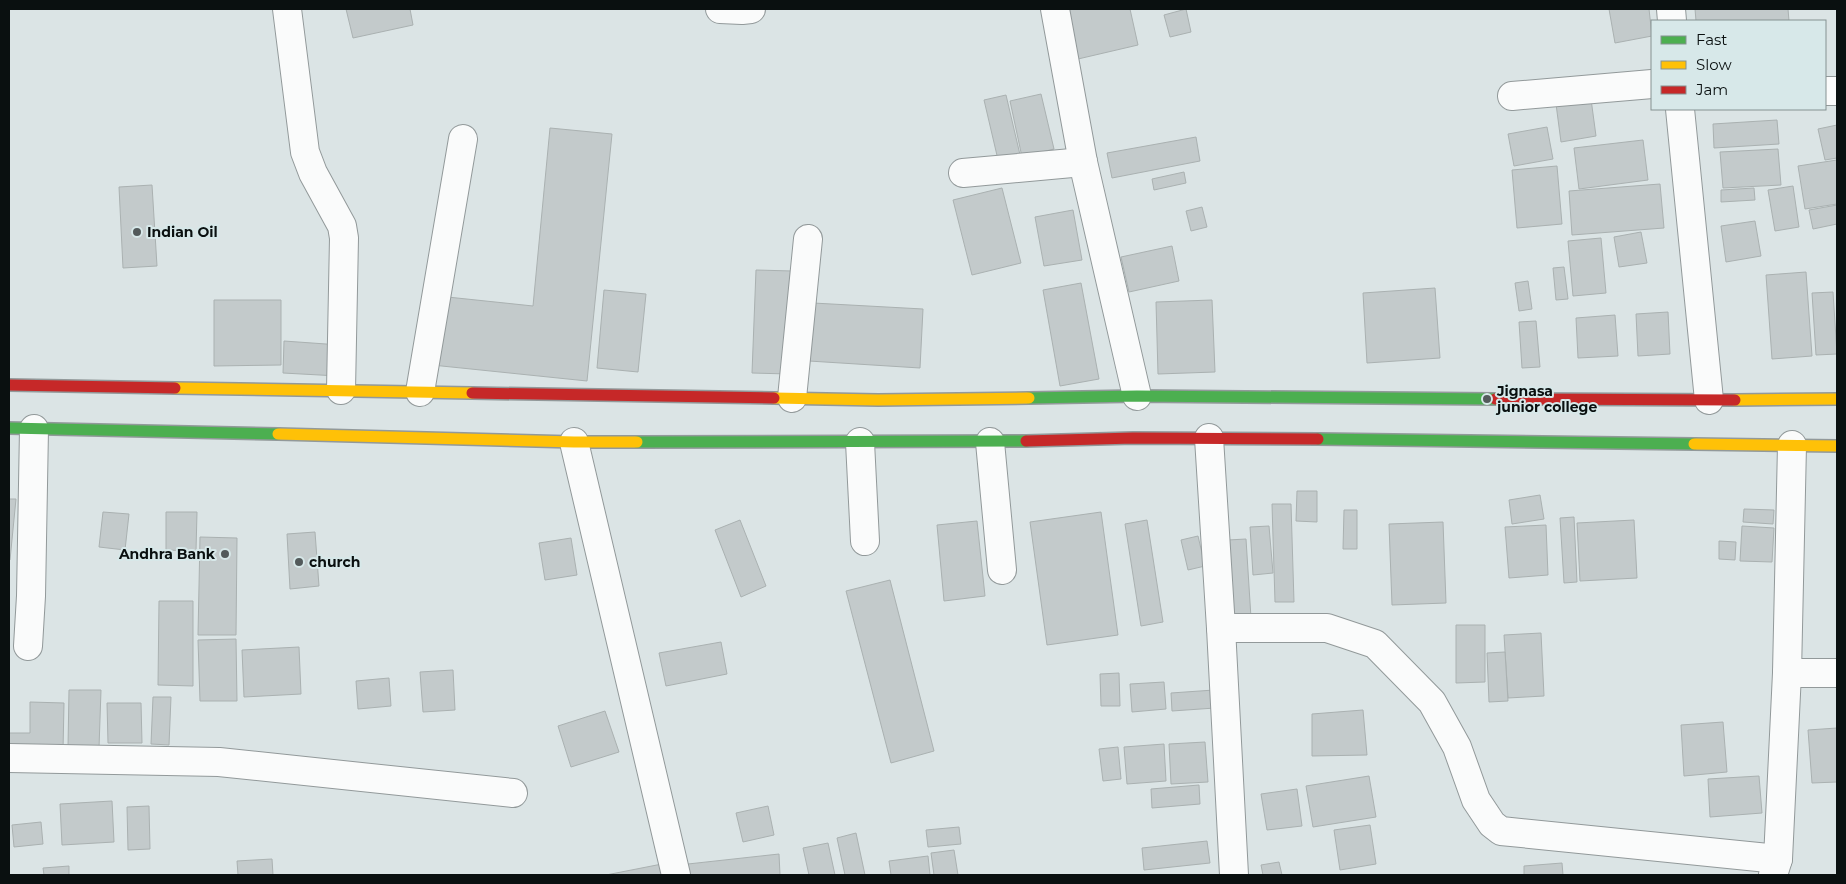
<svg xmlns="http://www.w3.org/2000/svg" width="1846" height="884" viewBox="0 0 1846 884" font-family="Montserrat,sans-serif">
	<style>
		.building { fill: #c3cacb; stroke: #aab1b1 }
		.lines { fill: none; stroke-linecap: round; stroke-linejoin: round }
		.street-casing { stroke: #92999a; stroke-width: 30 }
		.fast-casing { stroke: #92999a; stroke-width: 14 }
		.slow-casing { stroke: #92999a; stroke-width: 14 }
		.jam-casing { stroke: #92999a; stroke-width: 14 }
		.street { stroke: #fafbfb; stroke-width: 28 }
		.fast { stroke: #4caf50; stroke-width: 11 }
		.slow { stroke: #ffc107; stroke-width: 11 }
		.jam { stroke: #c62828; stroke-width: 11 }
		.poi-dot { fill: #535a5b; stroke: #d7e8e9; stroke-width: 2 }
		.labels { text-anchor: middle; stroke-width: 4; stroke-linejoin: round; paint-order: stroke }
		.poi-label { font-size: 14px; font-weight: bold; fill: #0a1010; stroke: #d7e8e9; text-anchor: start }
	</style>
	<rect width="100%" height="100%" fill="#dbe4e5"/>
	<g class="building">
		<path d="M346 9H410L413 25 353 38Z"/>
		<path d="M1066 9H1130L1138 45 1078 59Z"/>
		<path d="M1186 9 1191 32 1170 37 1164 15Z"/>
		<path d="M1609 9H1649L1652 36 1615 43Z"/>
		<path d="M1695 9H1788L1789 21H1696Z"/>
		<path d="M1041 94 1054 149 1022 157 1010 101Z"/>
		<path d="M1006 95 1021 159 999 164 984 100Z"/>
		<path d="M1591 99 1596 136 1561 142 1556 104Z"/>
		<path d="M1777 120 1779 144 1714 148 1713 124Z"/>
		<path d="M1837 125V158L1825 160 1818 129Z"/>
		<path d="M1547 127 1553 159 1514 166 1508 134Z"/>
		<path d="M550 128 612 134 587 381 432 365 438 296 533 306Z"/>
		<path d="M1196 137 1200 161 1112 178 1107 153Z"/>
		<path d="M1643 140 1648 180 1579 189 1574 148Z"/>
		<path d="M1778 149 1781 185 1723 188 1720 152Z"/>
		<path d="M1837 160V204L1805 209 1798 166Z"/>
		<path d="M1557 166 1562 224 1517 228 1512 170Z"/>
		<path d="M1184 172 1186 183 1154 190 1152 179Z"/>
		<path d="M1660 184 1664 228 1572 235 1569 191Z"/>
		<path d="M152 185 157 266 123 268 119 187Z"/>
		<path d="M1793 186 1799 227 1775 231 1768 190Z"/>
		<path d="M1002 188 1021 263 972 275 953 200Z"/>
		<path d="M1754 188 1755 200 1721 202V190Z"/>
		<path d="M1837 205V224L1813 229 1809 210Z"/>
		<path d="M1202 207 1207 227 1191 231 1186 211Z"/>
		<path d="M1073 210 1082 260 1044 266 1035 217Z"/>
		<path d="M1755 221 1761 256 1726 262 1721 226Z"/>
		<path d="M1641 232 1647 263 1619 267 1614 237Z"/>
		<path d="M1601 238 1606 293 1573 296 1568 241Z"/>
		<path d="M1172 246 1179 281 1129 292 1121 257Z"/>
		<path d="M1564 267 1568 299 1556 300 1553 268Z"/>
		<path d="M756 270 792 271 788 374 752 373Z"/>
		<path d="M1806 272 1812 356 1772 359 1766 275Z"/>
		<path d="M1528 281 1532 309 1519 311 1515 283Z"/>
		<path d="M1081 283 1099 379 1060 386 1043 290Z"/>
		<path d="M1435 288 1440 358 1367 363 1363 293Z"/>
		<path d="M604 290 646 294 638 372 597 368Z"/>
		<path d="M1833 292 1837 354 1816 355 1812 293Z"/>
		<path d="M214 300H281V365L214 366Z"/>
		<path d="M1212 300 1215 372 1158 374 1156 302Z"/>
		<path d="M813 303 923 309 920 368 809 361Z"/>
		<path d="M1668 312 1670 354 1638 356 1636 314Z"/>
		<path d="M1615 315 1618 356 1578 358 1576 318Z"/>
		<path d="M1536 321 1540 367 1522 368 1519 322Z"/>
		<path d="M284 341 340 345 338 376 283 373Z"/>
		<path d="M1297 491H1317V522L1296 521Z"/>
		<path d="M1540 495 1544 519 1512 524 1509 500Z"/>
		<path d="M9 499H16L10 560H9Z"/>
		<path d="M1272 504H1291L1294 602H1275Z"/>
		<path d="M1744 509 1774 510 1773 524 1743 522Z"/>
		<path d="M1344 510H1357V549H1343Z"/>
		<path d="M103 512 129 514 125 550 99 547Z"/>
		<path d="M166 512H197L196 551 166 550Z"/>
		<path d="M1101 512 1118 635 1047 645 1030 522Z"/>
		<path d="M1574 517 1577 582 1564 583 1560 518Z"/>
		<path d="M740 520 766 586 741 597 715 530Z"/>
		<path d="M1147 520 1163 622 1141 626 1125 524Z"/>
		<path d="M1634 520 1637 578 1580 581 1577 523Z"/>
		<path d="M977 521 985 596 944 601 937 525Z"/>
		<path d="M1443 522 1446 603 1392 605 1389 524Z"/>
		<path d="M1546 525 1548 575 1509 578 1505 527Z"/>
		<path d="M1269 526 1273 573 1253 575 1250 527Z"/>
		<path d="M1742 526 1774 528 1772 562 1740 561Z"/>
		<path d="M315 532 319 586 290 589 287 534Z"/>
		<path d="M1198 536 1205 566 1188 570 1181 540Z"/>
		<path d="M200 537 237 538 236 635H198Z"/>
		<path d="M571 538 577 575 545 580 539 543Z"/>
		<path d="M1246 539 1251 618 1233 619 1228 540Z"/>
		<path d="M1719 541 1736 542 1735 560 1719 559Z"/>
		<path d="M890 580 934 751 891 763 846 591Z"/>
		<path d="M159 601H193V686L158 685Z"/>
		<path d="M1456 625H1485V682L1456 683Z"/>
		<path d="M1541 633 1544 696 1508 698 1504 635Z"/>
		<path d="M236 639 237 701H200L198 640Z"/>
		<path d="M721 642 727 674 666 686 659 653Z"/>
		<path d="M299 647 301 694 244 697 242 650Z"/>
		<path d="M1505 652 1508 701 1489 702 1487 653Z"/>
		<path d="M453 670 455 710 423 712 420 672Z"/>
		<path d="M1119 673 1120 706H1101L1100 674Z"/>
		<path d="M389 678 391 706 358 709 356 681Z"/>
		<path d="M1164 682 1166 709 1132 712 1130 684Z"/>
		<path d="M69 690H101L99 748 68 747Z"/>
		<path d="M1214 690 1215 708 1172 711 1171 693Z"/>
		<path d="M153 697H171L169 745 151 744Z"/>
		<path d="M30 702 64 703 63 751 9 750V733H30Z"/>
		<path d="M107 703H141L142 743H108Z"/>
		<path d="M1363 710 1367 755 1312 756V714Z"/>
		<path d="M605 711 619 752 571 767 558 726Z"/>
		<path d="M1723 722 1727 772 1684 776 1681 725Z"/>
		<path d="M1837 728V782L1812 783 1808 730Z"/>
		<path d="M1205 742 1208 782 1171 784 1169 744Z"/>
		<path d="M1164 744 1166 781 1127 784 1124 747Z"/>
		<path d="M1118 747 1121 779 1103 781 1099 749Z"/>
		<path d="M1369 776 1376 817 1313 827 1306 786Z"/>
		<path d="M1759 776 1762 813 1710 817 1708 779Z"/>
		<path d="M1199 785 1200 804 1152 808 1151 789Z"/>
		<path d="M1297 789 1302 826 1267 830 1261 794Z"/>
		<path d="M112 801 114 842 62 845 60 804Z"/>
		<path d="M149 806 150 849 128 850 127 807Z"/>
		<path d="M768 806 774 835 743 842 736 813Z"/>
		<path d="M41 822 43 844 14 847 12 825Z"/>
		<path d="M1370 825 1376 864 1340 870 1334 830Z"/>
		<path d="M959 827 961 844 928 847 926 830Z"/>
		<path d="M856 833 865 875H845L837 838Z"/>
		<path d="M1207 841 1210 863 1144 870 1142 848Z"/>
		<path d="M828 843 835 875H809L803 848Z"/>
		<path d="M954 850 958 875H934L931 853Z"/>
		<path d="M779 854 780 875H689L688 864Z"/>
		<path d="M928 856 930 875H891L889 861Z"/>
		<path d="M272 859 273 875H238L237 861Z"/>
		<path d="M1279 862 1282 875H1263L1261 865Z"/>
		<path d="M667 863 669 875H606Z"/>
		<path d="M1562 863 1563 875H1524V866Z"/>
		<path d="M69 866V875H44L43 868Z"/>
	</g>
	<g class="lines">
		<g class="street-casing">
			<g id="street">
				<path d="M287 9 305 152 313 173 342 226 344 238 341 390"/>
				<path d="M720 9 742 10 751 9"/>
				<path d="M1055 9 1083 162 1137 396"/>
				<path d="M1671 9 1672 21"/>
				<path d="M1825 91H1837"/>
				<path d="M1512 96 1652 84"/>
				<path d="M1680 109 1709 400"/>
				<path d="M963 173 1083 162"/>
				<path d="M420 392 463 139"/>
				<path d="M792 398 808 239"/>
				<path d="M1209 438 1221 628 1234 875"/>
				<path d="M574 442 676 875"/>
				<path d="M860 442 865 541"/>
				<path d="M990 442 1002 570"/>
				<path d="M1221 628H1327L1375 644 1432 702 1457 747 1476 800 1492 824 1501 831 1778 859"/>
				<path d="M28 646 31 596 34 429"/>
				<path d="M1787 673H1837"/>
				<path d="M9 758 219 762 513 793"/>
				<path d="M1773 875 1778 859 1787 673 1792 445"/>
			</g>
		</g>
		<g class="fast-casing">
			<g id="fast">
				<path d="M1029 398 1137 396 1495 399"/>
				<path d="M9 428 278 434"/>
				<path d="M1318 439 1694 444"/>
				<path d="M637 442 1026 441"/>
			</g>
		</g>
		<g class="slow-casing">
			<g id="slow">
				<path d="M175 388 472 393"/>
				<path d="M774 398 878 400 1029 398"/>
				<path d="M1735 400 1837 399"/>
				<path d="M278 434 574 442H637"/>
				<path d="M1694 444 1837 446"/>
			</g>
		</g>
		<g class="jam-casing">
			<g id="jam">
				<path d="M9 385 175 388"/>
				<path d="M472 393 774 398"/>
				<path d="M1495 399 1735 400"/>
				<path d="M1026 441 1133 438 1318 439"/>
			</g>
		</g>
		<use href="#street" class="street"/>
		<use href="#fast" class="fast"/>
		<use href="#slow" class="slow"/>
		<use href="#jam" class="jam"/>
	</g>
	<g class="poi-dot">
		<circle cx="137" cy="232" r="5"/>
		<circle cx="1487" cy="399" r="5"/>
		<circle cx="225" cy="554" r="5"/>
		<circle cx="299" cy="562" r="5"/>
	</g>
	<g class="labels">
		<g class="poi-label">
			<text x="147" y="237">Indian Oil</text>
			<text x="1497" y="396">Jignasa<tspan x="1497" dy="16">junior college</tspan></text>
			<text x="215" y="559" text-anchor="end">Andhra Bank</text>
			<text x="309" y="567">church</text>
		</g>
	</g>
	<rect width="1846" height="884" fill="none" stroke="#0a1010" stroke-width="20"/>
	<rect x="1651" y="20" width="175" height="90" fill="#d7e8e9" stroke="#859292"/>
	<rect x="1661" y="36" width="25" height="8" fill="#4caf50" stroke="#859292"/>
	<text x="1696" y="45" font-size="15" fill="#0a1010">Fast</text>
	<rect x="1661" y="61" width="25" height="8" fill="#ffc107" stroke="#859292"/>
	<text x="1696" y="70" font-size="15" fill="#0a1010">Slow</text>
	<rect x="1661" y="86" width="25" height="8" fill="#c62828" stroke="#859292"/>
	<text x="1696" y="95" font-size="15" fill="#0a1010">Jam</text>
</svg>
